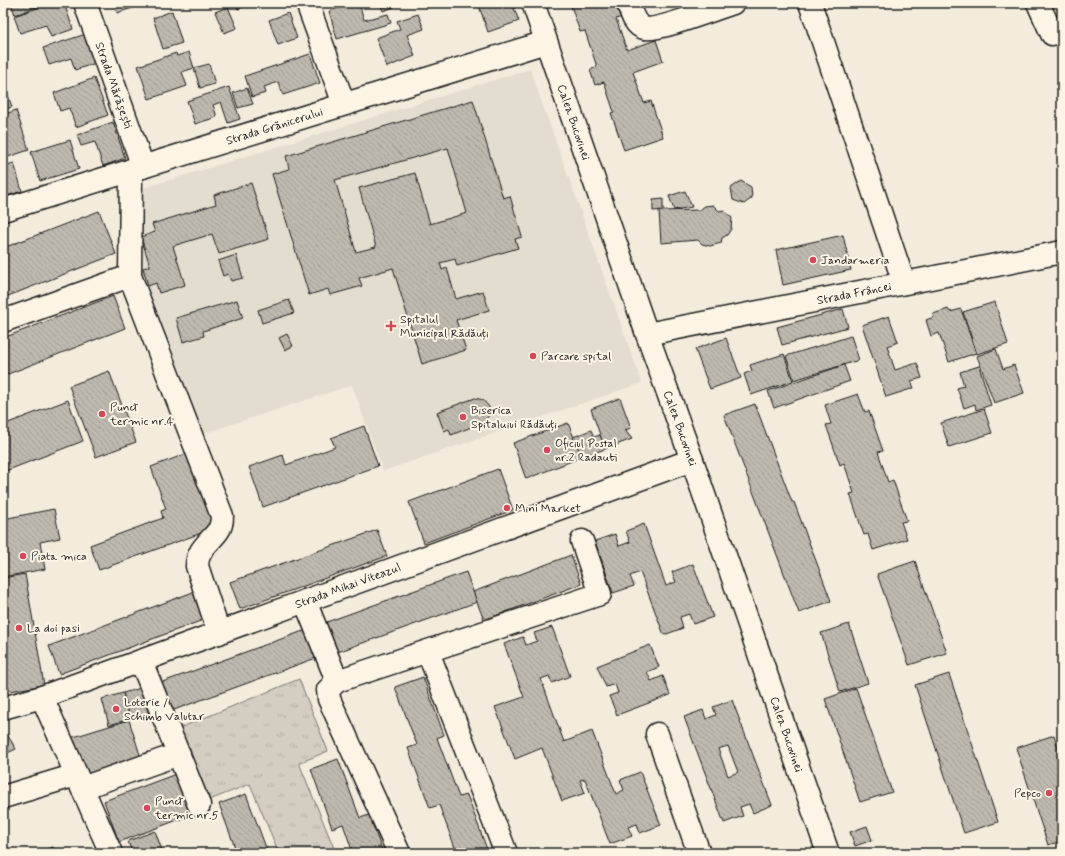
<svg xmlns="http://www.w3.org/2000/svg" width="1065" height="856" viewBox="0 0 1065 856" font-family="Mynerve,sans-serif">
	<style>
		.built { fill: #e3ddcf }
		.park { fill: url(#park-tufts); stroke: #78756e }
		.building { fill: url(#building-back-hatch); stroke: #1c1c1c; fill-rule: evenodd }
		.lines { fill: none; stroke-linecap: round; stroke-linejoin: round }
		.minor-casing { stroke: #1c1c1c; stroke-width: 25 }
		.major-casing { stroke: #1c1c1c; stroke-width: 25 }
		.minor { stroke: #fcf5e5; stroke-width: 22 }
		.major { stroke: #fcf5e5; stroke-width: 22 }
		.poi-dot { fill: #d1495b; stroke: #fcf5e5; stroke-width: 1.5 }
		.labels { text-anchor: middle; stroke-width: 4; stroke-linejoin: round; paint-order: stroke }
		.street-label { font-size: 12px; fill: #1c1c1c; stroke: #fcf5e5 }
		.poi-label { font-size: 12px; fill: #1c1c1c; stroke: #fcf5e5; text-anchor: start }
	</style>
	<defs>
		<pattern id="park-tufts" width="24" height="20" patternUnits="userSpaceOnUse"><rect width="24" height="20" fill="#d3cec1"/><path d="M3 7l-1-3M5 7V3M7 7l1-3M15 17l-1-3M17 17v-4M19 17l1-3" fill="none" stroke="#b5b0a5"/></pattern>
		<pattern id="building-back-hatch" width="6" height="6" patternUnits="userSpaceOnUse"><rect width="6" height="6" fill="#beb9ae"/><path d="M-1 5l2 2M0 0l6 6M5-1l2 2" fill="none" stroke="#a39e95"/></pattern>
	</defs>
	<rect width="100%" height="100%" fill="#f3ecdd"/>
	<filter id="ink" filterUnits="userSpaceOnUse"><feTurbulence type="fractalNoise" baseFrequency=".025" numOctaves="2"/><feDisplacementMap in="SourceGraphic" scale="8" xChannelSelector="R" yChannelSelector="G"/><feConvolveMatrix kernelMatrix="1 2 1 2 8 2 1 2 1" color-interpolation-filters="sRGB"/></filter>
	<g filter="url(#ink)">
		<path class="built" d="M530 69 642 383 383 471 352 385 199 435 140 269 137 190Z"/>
		<path class="park" d="M299 679 328 751 299 763 336 853H279L250 784 207 801 177 729Z"/>
		<g class="building">
			<path d="M11 3H47L15 15Z"/>
			<path d="M52 3H64L73 29 51 37 46 25 20 33 14 16Z"/>
			<path d="M114 3H148L117 13Z"/>
			<path d="M236 3H266L255 7 254 3 238 9Z"/>
			<path d="M355 3H359L364 20 388 14 391 23 337 39 329 11Z"/>
			<path d="M380 3H392L394 7 383 11Z"/>
			<path d="M478 3H512L519 21 488 32Z"/>
			<path d="M570 3H617L622 17 616 19 627 50 656 40 663 61 633 72 644 103 651 101 663 137 624 150 611 113 614 112 604 82 595 85 590 70 597 67 585 31 580 32Z"/>
			<path d="M228 7 237 28 224 33 215 12Z"/>
			<path d="M172 11 182 43 163 49 153 18Z"/>
			<path d="M288 13 297 38 278 45 269 20Z"/>
			<path d="M418 14 424 29 407 35 415 56 387 67 376 38 400 29 397 21Z"/>
			<path d="M86 34 96 63 75 70 71 58 49 65 43 48Z"/>
			<path d="M189 52 194 68 182 72 187 86 149 99 138 66 176 53 177 56Z"/>
			<path d="M310 54 320 83 283 95 278 82 264 87 266 93 252 97 245 76Z"/>
			<path d="M209 64 215 84 200 88 194 68Z"/>
			<path d="M94 78 108 115 76 127 69 108 60 111 54 93Z"/>
			<path d="M229 87 240 119 228 123 221 102 213 105 217 117 195 124 187 101Z"/>
			<path d="M247 88 253 104 238 108 233 93Z"/>
			<path d="M6 89 12 107 3 110V90Z"/>
			<path d="M473 100 503 198 510 196 522 237 515 239 518 248 457 266 455 259 440 263 442 270 447 268 456 299 483 291 489 310 456 320 466 350 422 364 393 268 359 278 362 286 330 295 328 289 309 295 272 174 289 169 286 156ZM448 148 467 213 430 224 415 173 359 188 376 247 356 252 335 180Z"/>
			<path d="M16 110 29 150 5 158 3 151V115Z"/>
			<path d="M113 122 125 158 103 166 95 142 81 146 77 135Z"/>
			<path d="M70 140 79 169 40 181 31 152Z"/>
			<path d="M14 163 22 191 3 197V166Z"/>
			<path d="M741 181 751 187 752 198 744 204 733 200 731 188Z"/>
			<path d="M251 183 269 239 219 254 212 234 173 246 185 285 159 293 156 283 148 286 143 268 150 266 141 237 155 232 152 224 216 204 214 195Z"/>
			<path d="M685 191 692 207 674 210 669 196Z"/>
			<path d="M663 199V210L653 211V200Z"/>
			<path d="M713 205 719 211 723 210 732 218 731 229 727 235 722 238 721 243 710 246 702 244 698 240 661 243 659 211 699 210 705 206Z"/>
			<path d="M99 211 116 254 3 298V248Z"/>
			<path d="M843 235 851 270 783 285 776 250Z"/>
			<path d="M236 255 243 278 231 281 228 274 223 276 218 261Z"/>
			<path d="M113 296 125 328 3 376V338Z"/>
			<path d="M237 300 243 318 203 331 204 336 183 342 176 318Z"/>
			<path d="M289 300 294 313 262 323 258 310Z"/>
			<path d="M995 302 1008 344 977 354 963 312Z"/>
			<path d="M843 309 848 327 782 345 777 327Z"/>
			<path d="M948 309 950 312 961 309 976 353 949 362 939 333 931 336 926 320 934 317 933 314Z"/>
			<path d="M889 316 898 342 887 346 895 370 917 363 922 378 911 381 914 388 886 397 862 325Z"/>
			<path d="M287 334 293 346 285 350 279 338Z"/>
			<path d="M851 336 859 360 794 380 786 356Z"/>
			<path d="M726 338 741 378 710 389 695 349Z"/>
			<path d="M996 349 1003 369 1014 365 1024 393 994 403 977 356Z"/>
			<path d="M784 354 793 381 751 395 744 374 752 371 750 365Z"/>
			<path d="M844 365 850 381 774 408 768 391Z"/>
			<path d="M979 366 991 405 976 410 975 404 964 408 957 388 964 386 960 372Z"/>
			<path d="M109 371 136 442 96 457 69 386Z"/>
			<path d="M858 394 865 412 869 411 883 451 878 452 888 482 893 480 907 521 901 522 907 539 873 550 868 534 864 535 850 494 854 493 844 463 840 465 826 425 831 424 825 405Z"/>
			<path d="M475 398 483 400 489 407V415L484 422 451 435 449 429 444 431 437 412Z"/>
			<path d="M620 398 631 428 625 430 632 439 605 449 591 409Z"/>
			<path d="M68 400 83 441 3 472V425Z"/>
			<path d="M755 404 792 502H794L831 601 799 613 724 415Z"/>
			<path d="M984 409 992 433 949 447 941 423Z"/>
			<path d="M568 423 582 457 526 479 513 443Z"/>
			<path d="M364 426 378 466 263 507 249 467 283 455 286 465 335 447 331 438Z"/>
			<path d="M591 430 594 437 600 435 605 449 582 457 573 437Z"/>
			<path d="M191 452 218 527 99 570 90 545 163 518 161 511 166 509 151 467Z"/>
			<path d="M498 469 513 510 424 543 409 502Z"/>
			<path d="M54 509 60 538 40 542 45 569 3 577V519Z"/>
			<path d="M644 524 666 586 676 582 672 572 693 564 713 617 693 624 689 614 680 617 683 628 664 635 640 572 630 576 634 586 613 593 595 541 615 534 619 546 630 542 626 531Z"/>
			<path d="M377 530 387 556 240 609 230 582Z"/>
			<path d="M571 555 581 584 484 620 473 592Z"/>
			<path d="M915 561 947 653 909 665 877 574Z"/>
			<path d="M466 572 477 602 332 654 321 624Z"/>
			<path d="M25 574 44 685 10 691 3 678V578Z"/>
			<path d="M193 592 203 620 59 674 49 646Z"/>
			<path d="M849 624 868 683 840 692 821 633Z"/>
			<path d="M552 627 570 676 552 683 549 676 541 679 564 742 592 731 616 794 624 790 620 780 640 772 661 825 640 833 637 824 628 827 632 836 610 844 585 779 580 780 585 793 562 801 542 748 515 759 495 707 524 697 504 644 523 637 526 645 537 641 534 633Z"/>
			<path d="M306 630 316 658 171 711 160 683Z"/>
			<path d="M650 645 659 667 647 672 651 681 663 676 670 695 617 715 609 696 618 693 615 684 606 687 597 666Z"/>
			<path d="M949 674 998 822 964 833 915 685Z"/>
			<path d="M423 677 444 735 437 738 459 797 467 795 488 852 457 853 439 805 430 808 408 748 417 745 395 687Z"/>
			<path d="M141 688 149 714 130 719 123 693Z"/>
			<path d="M856 688 892 792 860 802 825 699Z"/>
			<path d="M123 693 130 719 109 725 102 699Z"/>
			<path d="M732 700 772 805 753 813 749 804 740 807 743 816 724 823 684 717 703 710 706 719 716 715 713 707ZM728 746 738 772 728 776 718 749Z"/>
			<path d="M129 720 141 758 79 777 67 739Z"/>
			<path d="M3 728 16 749 3 755Z"/>
			<path d="M1054 735 1062 760V841L1048 845 1016 748Z"/>
			<path d="M338 759 360 818 369 815 383 853H353L343 824 332 828 311 769Z"/>
			<path d="M176 774 191 815 119 842 104 801Z"/>
			<path d="M246 794 268 853 278 849 279 853H237L219 804Z"/>
			<path d="M867 826 872 840 855 846 850 832Z"/>
			<path d="M155 831 163 853H132L128 841Z"/>
			<path d="M53 847 55 853H38Z"/>
		</g>
		<g class="lines">
			<g class="minor-casing">
				<g id="minor">
					<path id="s1" d="M85 3 143 167"/>
					<path d="M307 3 344 104"/>
					<path d="M628 3C631 12 634 25 644 28 657 32 717 8 733 3"/>
					<path d="M810 3 904 283"/>
					<path d="M1038 3 1052 34"/>
					<path d="M131 170 130 276 222 516C222 521 221 527 218 531 209 543 197 550 197 566L219 633"/>
					<path id="s2" d="M3 210 546 42"/>
					<path d="M3 321 130 276"/>
					<path id="s3" d="M647 334 1062 252"/>
					<path d="M305 601 337 681"/>
					<path d="M428 652 506 853"/>
					<path d="M141 661 199 805"/>
					<path d="M42 697 111 853"/>
					<path id="s4" d="M3 708 42 697 692 460"/>
					<path d="M657 734 699 853"/>
					<path d="M82 788 179 754"/>
					<path d="M3 797 76 775"/>
					<path d="M399 853 329 699 328 690 337 681 600 594 582 541"/>
				</g>
			</g>
			<g class="major-casing">
				<g id="major">
					<path id="s5" d="M533 3 647 334 692 460 828 853"/>
				</g>
			</g>
			<use href="#minor" class="minor"/>
			<use href="#major" class="major"/>
		</g>
	</g>
	<g class="poi-dot">
		<circle cx="813" cy="260" r="4"/>
		<path d="M389 320h4v4h4v4h-4v4h-4v-4h-4v-4h4z"/>
		<circle cx="533" cy="356" r="4"/>
		<circle cx="102" cy="414" r="4"/>
		<circle cx="463" cy="417" r="4"/>
		<circle cx="547" cy="450" r="4"/>
		<circle cx="507" cy="508" r="4"/>
		<circle cx="23" cy="556" r="4"/>
		<circle cx="19" cy="628" r="4"/>
		<circle cx="116" cy="709" r="4"/>
		<circle cx="1049" cy="793" r="4"/>
		<circle cx="147" cy="808" r="4"/>
	</g>
	<g class="labels">
		<g class="street-label">
			<text dy="4" stroke="none"><textPath href="#s1" startOffset="87">Strada Mărășești</textPath></text>
			<text dy="4" stroke="none"><textPath href="#s5" startOffset="126">Calea Bucovinei</textPath></text>
			<text dy="4" stroke="none"><textPath href="#s2" startOffset="284">Strada Grănicerului</textPath></text>
			<text dy="4" stroke="none"><textPath href="#s3" startOffset="211">Strada Frâncei</textPath></text>
			<text dy="4" stroke="none"><textPath href="#s5" startOffset="450">Calea Bucovinei</textPath></text>
			<text dy="4" stroke="none"><textPath href="#s4" startOffset="366">Strada Mihai Viteazul</textPath></text>
			<text dy="4" stroke="none"><textPath href="#s5" startOffset="774">Calea Bucovinei</textPath></text>
		</g>
		<g class="poi-label">
			<text x="821" y="264">Jandarmeria</text>
			<text x="400" y="323">Spitalul<tspan x="400" dy="14">Municipal Rădăuți</tspan></text>
			<text x="541" y="360">Parcare spital</text>
			<text x="110" y="411">Punct<tspan x="110" dy="14">termic nr.4</tspan></text>
			<text x="471" y="414">Biserica<tspan x="471" dy="14">Spitaluiui Rădăuți</tspan></text>
			<text x="555" y="447">Oficiul Postal<tspan x="555" dy="14">nr.2 Radauti</tspan></text>
			<text x="515" y="512">Mini Market</text>
			<text x="31" y="560">Piata mica</text>
			<text x="27" y="632">La doi pasi</text>
			<text x="124" y="706">Loterie /<tspan x="124" dy="14">Schimb Valutar</tspan></text>
			<text x="1041" y="797" text-anchor="end">Pepco</text>
			<text x="155" y="805">Punct<tspan x="155" dy="14">termic nr.5</tspan></text>
		</g>
	</g>
	<rect width="1065" height="856" fill="none" stroke="#fcf5e5" stroke-width="16"/>
	<rect x="8" y="8" width="1049" height="840" fill="none" stroke="#1c1c1c" stroke-width="1.5" filter="url(#ink)"/>
</svg>
